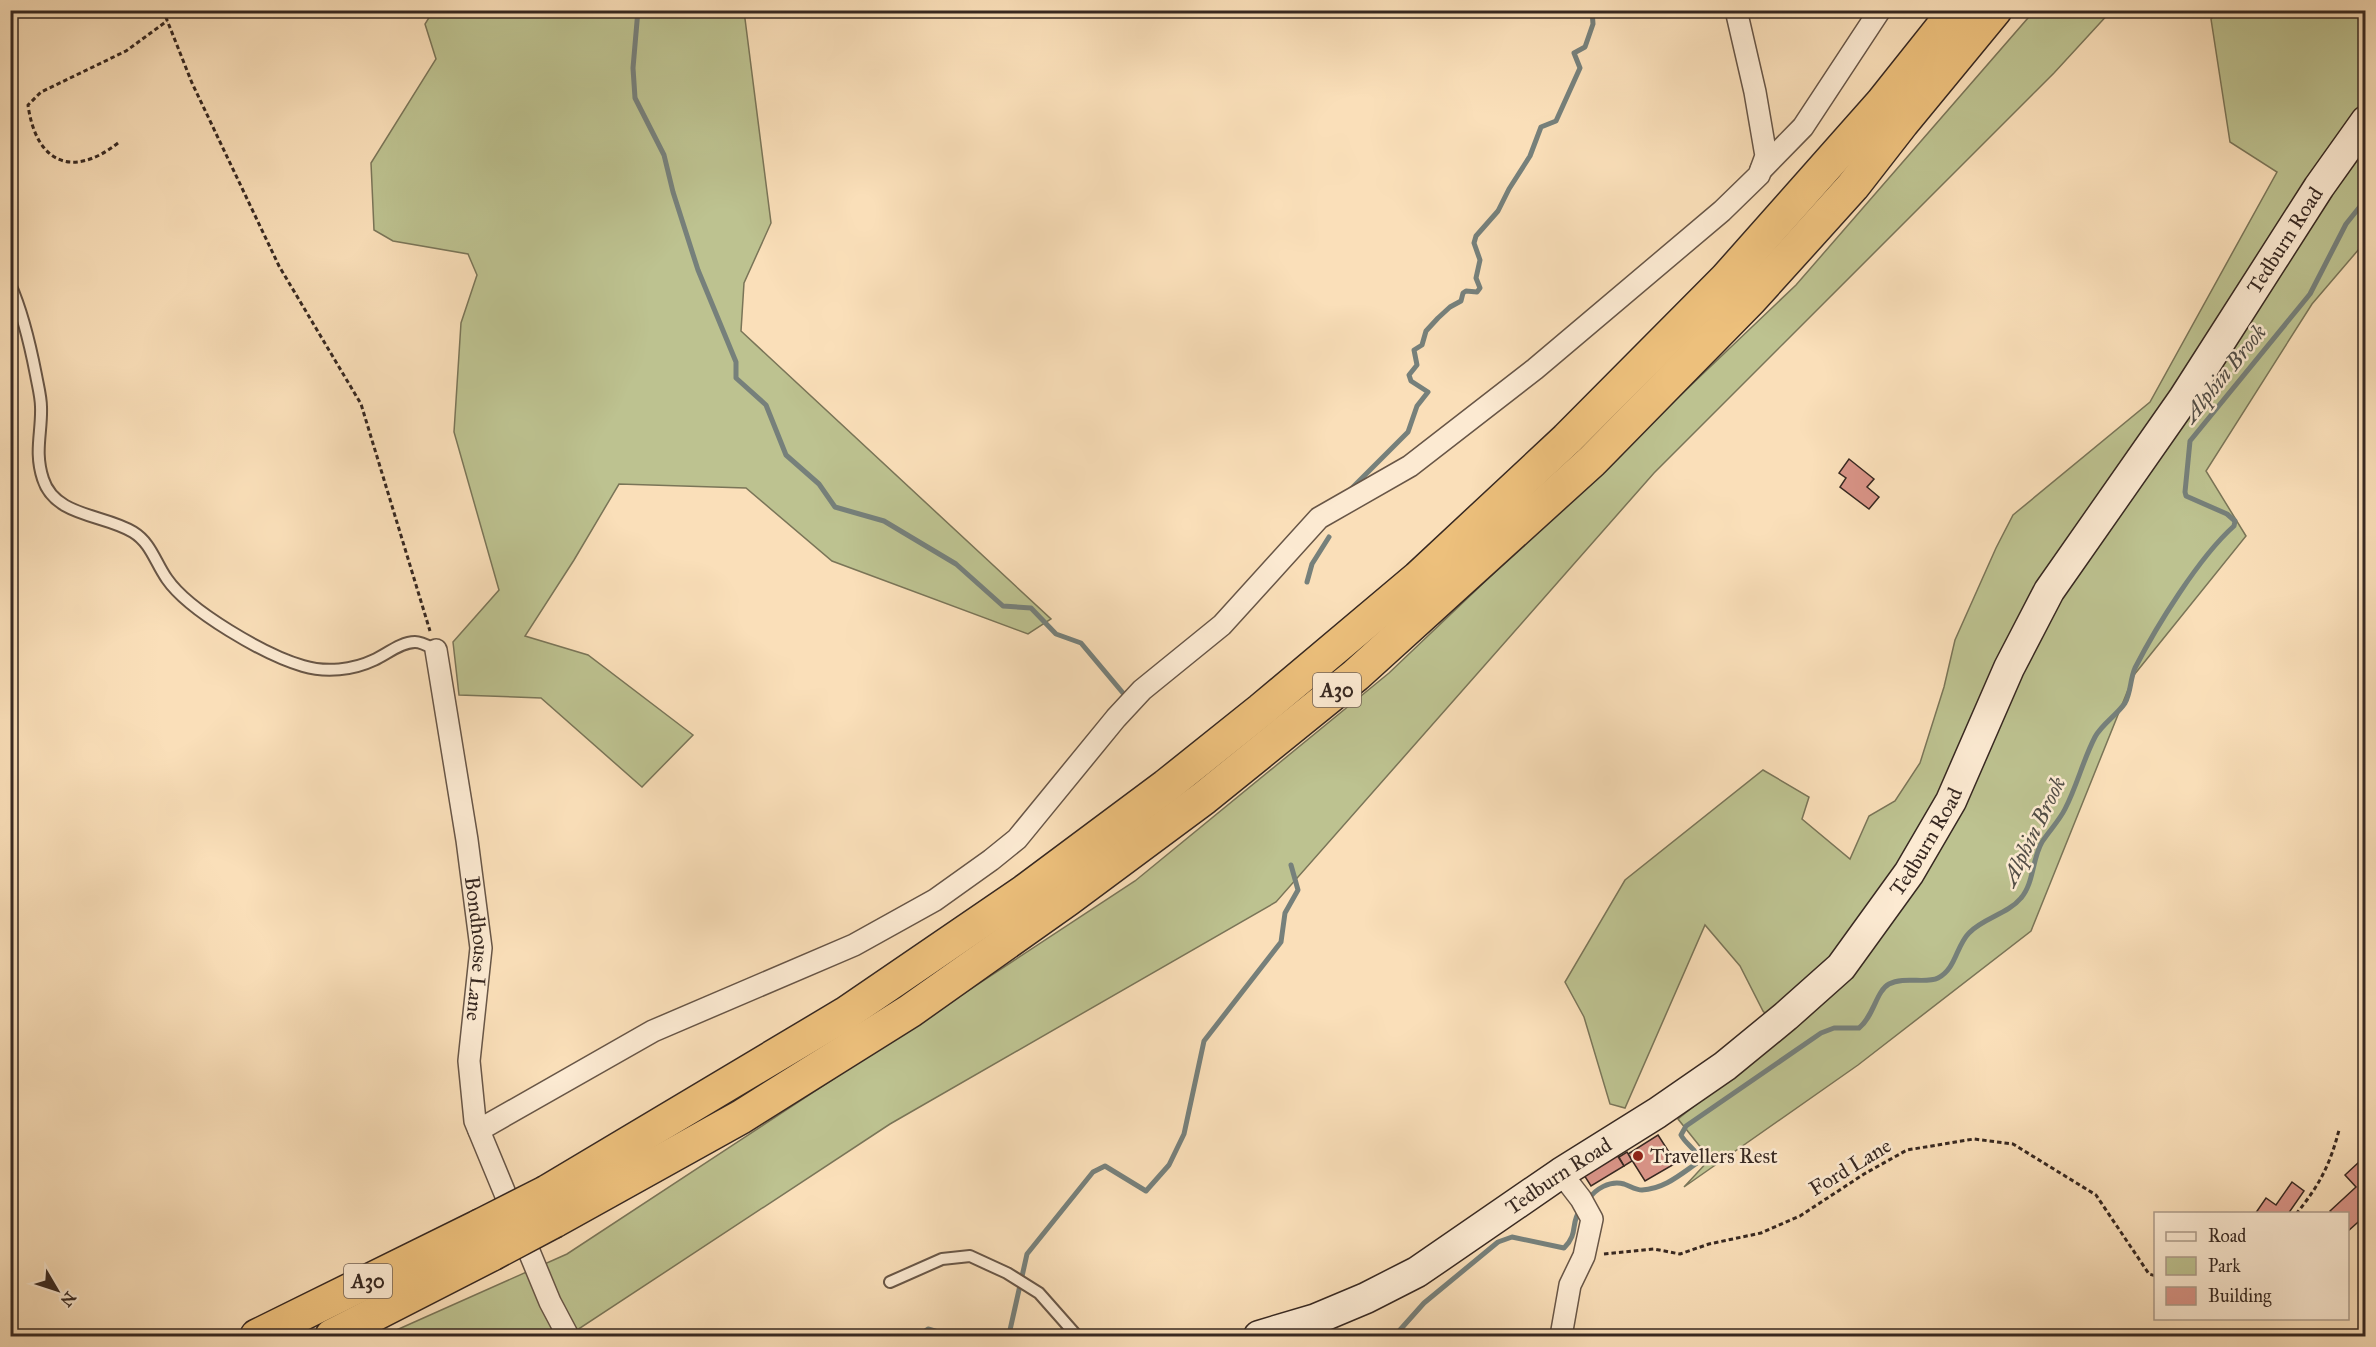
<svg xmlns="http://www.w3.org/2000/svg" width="2376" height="1347" viewBox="0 0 2376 1347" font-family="'IM FELL Great Primer',serif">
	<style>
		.green { fill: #bdc290; stroke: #7a7558; stroke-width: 1.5 }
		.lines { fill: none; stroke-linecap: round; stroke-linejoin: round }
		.stream { stroke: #76807b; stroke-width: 5 }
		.building { fill: #d89386; stroke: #372821; stroke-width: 1.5 }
		.lane-casing { stroke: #685647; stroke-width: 14 }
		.street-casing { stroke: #685647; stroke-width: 24 }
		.secondary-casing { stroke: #372821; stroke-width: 33 }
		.highway-casing { stroke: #372821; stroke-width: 36 }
		.path { stroke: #372821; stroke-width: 3; stroke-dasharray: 4.5 3; stroke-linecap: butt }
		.lane { stroke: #fcead2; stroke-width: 10 }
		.street { stroke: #fcead2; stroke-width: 21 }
		.secondary { stroke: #fcead2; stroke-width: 30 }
		.highway { stroke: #edc07c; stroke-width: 33 }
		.highway-bridge-casing { stroke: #372821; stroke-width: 36; stroke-linecap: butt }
		.highway-bridge { stroke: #edc07c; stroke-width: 33 }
		.poi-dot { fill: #8f2418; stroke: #fcead2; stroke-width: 2 }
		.labels { text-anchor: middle; stroke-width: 5; stroke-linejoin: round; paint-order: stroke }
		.shield { fill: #fcead2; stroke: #726256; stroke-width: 1.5 }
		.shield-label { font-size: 20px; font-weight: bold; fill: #372821 }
		.street-label { font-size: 21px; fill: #372821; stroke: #fcead2 }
		.poi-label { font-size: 21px; fill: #372821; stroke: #fcead2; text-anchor: start }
		.water-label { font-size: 22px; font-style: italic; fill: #514d46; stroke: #fcead2 }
	</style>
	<rect width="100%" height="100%" fill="#fadfb9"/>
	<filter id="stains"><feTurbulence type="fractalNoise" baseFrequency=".00333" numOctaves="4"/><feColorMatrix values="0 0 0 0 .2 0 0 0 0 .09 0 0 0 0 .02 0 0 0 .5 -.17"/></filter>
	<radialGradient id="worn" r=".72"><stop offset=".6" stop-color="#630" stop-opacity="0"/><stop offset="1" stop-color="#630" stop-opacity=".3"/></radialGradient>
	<g class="green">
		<path d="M433 11H744L771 223 744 283 741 331 1051 619 1028 634 832 561 746 488 619 484 574 560 525 636 588 655 693 735 642 787 541 698 459 695 453 642 499 590 454 432 461 323 477 275 468 254 393 241 374 230 371 163 436 59 425 24Z"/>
		<path d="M2034 11H2111L2054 73 1654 473 1276 902 890 1124 568 1336H383L567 1254 1135 881 1389 673 1796 285Z"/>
		<path d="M2219 11H2365V242L2312 304 2206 471 2246 536 2134 675 2031 931 1858 1065 1684 1187 1710 1159 1678 1119 1784 1034 1763 1011 1740 966 1705 925 1625 1108 1610 1104 1584 1017 1565 982 1625 880 1763 770 1809 797 1802 819 1850 859 1869 816 1895 801 1920 763 1944 687 1955 640 1996 548 2013 515 2150 402 2277 172 2230 142 2211 19Z"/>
	</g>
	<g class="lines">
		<g class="stream">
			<path d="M638 10 633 68 635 98 664 155 673 192 698 270 736 362V378L766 405 786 455 819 484 835 507 884 521 956 564 1003 606 1031 608 1056 634 1081 643 1123 693"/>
			<path d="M1350 490 1408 432 1417 406 1428 392 1411 381 1409 375 1417 365 1414 350 1422 345 1426 331 1438 318 1450 307 1461 301 1463 293 1466 291 1477 292 1480 288 1476 278 1480 260 1474 243 1476 236 1498 211 1509 189 1530 156 1541 127 1556 121 1580 68 1574 53 1585 47 1593 24 1592 10"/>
			<path d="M1307 582 1312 564 1329 537"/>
			<path d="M1588 1200C1595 1189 1610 1180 1624 1184 1630 1186 1636 1190 1642 1190 1665 1189 1682 1173 1700 1161 1698 1150 1686 1145 1681 1135L1686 1126 1821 1033 1834 1028H1859C1874 1016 1876 991 1889 984 1904 976 1926 984 1938 978 1956 969 1956 946 1969 933 1983 918 2008 914 2021 898 2034 883 2032 859 2042 842 2049 831 2059 821 2065 809 2077 786 2083 760 2095 737 2102 724 2117 715 2125 703 2131 693 2130 679 2135 668 2156 627 2199 557 2234 526L2235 521 2227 514 2186 496 2185 492 2190 441 2310 294 2346 224 2366 199"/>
			<path d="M918 1336 928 1329 935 1331 939 1336"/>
			<path d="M1011 1336 1010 1330 1027 1254 1093 1172 1105 1166 1146 1191 1169 1165 1184 1134 1204 1041 1281 942 1285 913 1298 890 1291 865"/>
			<path d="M1391 1336 1399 1331 1424 1303 1498 1242 1512 1237 1564 1248C1579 1233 1570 1224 1580 1210"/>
		</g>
	</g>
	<g class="building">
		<path d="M1849 459 1874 479 1867 487 1879 497 1869 509 1840 487 1846 478 1839 473Z"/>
		<path d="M1658 1135 1676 1163 1645 1181 1628 1154Z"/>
		<path d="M1627 1152 1632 1161 1624 1166 1619 1157Z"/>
		<path d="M1617 1155 1624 1166 1591 1186 1584 1175Z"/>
		<path d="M2359 1162 2366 1169V1215L2348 1231V1214H2333L2330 1211 2356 1187 2345 1175Z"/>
		<path d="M2292 1182 2304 1191 2288 1214H2255L2266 1198 2276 1205Z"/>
	</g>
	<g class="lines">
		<g class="lane-casing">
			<g id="lane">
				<path d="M10 284C23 313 30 344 36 375 38 386 41 397 41 407 42 432 34 452 43 479 55 517 104 514 133 532 151 543 155 562 167 579 189 611 265 655 303 666 326 673 353 670 374 660 387 654 401 642 415 642 422 642 430 647 436 650"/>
				<path d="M890 1282 942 1259 970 1256 1007 1273 1039 1293 1077 1336"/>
			</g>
		</g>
		<g class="street-casing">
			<g id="street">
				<path d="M1761 170 1803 127 1880 10"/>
				<path id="s1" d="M436 650 467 840 481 948 469 1061 475 1121 550 1302 568 1336"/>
				<path d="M479 1130 653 1031 854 945 935 900 991 860 1017 839 1116 718 1142 690 1222 625 1319 518 1410 466 1535 369 1722 211 1759 175 1766 156 1755 92 1736 10"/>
				<path d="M1561 1173 1581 1199 1592 1219 1584 1256 1570 1285 1561 1336"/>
			</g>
		</g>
		<g class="secondary-casing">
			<g id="secondary">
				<path id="s2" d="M1259 1336 1316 1319 1366 1298 1417 1272 1561 1173 1657 1113 1725 1066 1786 1016 1841 967 1909 873 1951 801 2009 668 2049 591 2184 398 2319 187 2366 121"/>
			</g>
		</g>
		<g class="highway-casing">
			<g id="highway">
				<path d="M547 1192 845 1014 1025 891 1166 786 1261 710 1418 578 1567 439 1726 279 1882 103 1956 10"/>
				<path d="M554 1221 741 1117 910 1011 1068 899 1204 798 1356 675 1592 461 1750 300 1853 186 1902 123 1995 10"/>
				<path d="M257 1336 480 1226"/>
				<path d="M332 1336 492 1254"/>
			</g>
		</g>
		<g class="path">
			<path d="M163 10 192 83 279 266 361 404 430 631"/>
			<path d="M118 143C72 179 36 163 28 105L41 92 126 51 167 21"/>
			<path d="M2296 1214C2319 1186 2330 1165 2339 1130"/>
			<path d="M1604 1254 1654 1249 1680 1254 1709 1244 1761 1233 1800 1216 1864 1174 1907 1150 1974 1139 2013 1144 2096 1195 2149 1274 2156 1276"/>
		</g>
		<use href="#lane" class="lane"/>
		<use href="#street" class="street"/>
		<use href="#secondary" class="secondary"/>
		<use href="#highway" class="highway"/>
		<g class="highway-bridge-casing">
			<g id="highway-bridge">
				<path d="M480 1226 547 1192"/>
				<path d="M492 1254 554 1221"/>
			</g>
		</g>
		<use href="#highway-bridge" class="highway-bridge"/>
	</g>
	<circle class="poi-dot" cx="1638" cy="1156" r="6"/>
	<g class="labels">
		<g class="shield">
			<rect x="1313" y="673" width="48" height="34" rx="4.5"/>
			<rect x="344" y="1264" width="48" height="34" rx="4.5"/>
		</g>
		<g class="shield-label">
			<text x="1337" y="697">A30</text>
			<text x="368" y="1288">A30</text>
		</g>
		<g class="street-label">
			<text dy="7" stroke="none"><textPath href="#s2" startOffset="1548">Tedburn Road</textPath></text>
			<text dy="7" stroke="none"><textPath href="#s2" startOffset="846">Tedburn Road</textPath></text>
			<text dy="7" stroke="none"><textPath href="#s1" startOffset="302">Bondhouse Lane</textPath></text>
			<text transform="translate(1850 1167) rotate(-31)" y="7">Ford Lane</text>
			<text dy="7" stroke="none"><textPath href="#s2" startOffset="342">Tedburn Road</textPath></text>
		</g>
		<g class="poi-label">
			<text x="1650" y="1163">Travellers Rest</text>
		</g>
		<g class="water-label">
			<text transform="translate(2224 373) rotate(-51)" y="8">Alphin Brook</text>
			<text transform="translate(2033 831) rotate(-64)" y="8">Alphin Brook</text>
		</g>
	</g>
	<rect width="2376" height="1347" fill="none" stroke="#fadfb9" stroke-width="36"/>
	<rect x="12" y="12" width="2352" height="1323" fill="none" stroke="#372821" stroke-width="3"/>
	<rect x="18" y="18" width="2340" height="1311" fill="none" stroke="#372821" stroke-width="1.5"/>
	<rect x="2154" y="1212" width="195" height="108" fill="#fcead2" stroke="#ad9c8b" stroke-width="1.5"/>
	<rect x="2166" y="1232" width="30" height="9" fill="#fcead2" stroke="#ad9c8b" stroke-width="1.5"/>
	<text x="2208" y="1242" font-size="18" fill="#372821">Road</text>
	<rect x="2166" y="1257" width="30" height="18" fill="#bdc290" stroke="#ad9c8b" stroke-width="1.5"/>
	<text x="2208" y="1272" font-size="18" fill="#372821">Park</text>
	<rect x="2166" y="1287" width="30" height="18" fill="#d89386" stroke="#ad9c8b" stroke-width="1.5"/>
	<text x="2208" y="1302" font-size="18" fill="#372821">Building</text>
	<g transform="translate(57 1290) rotate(129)" stroke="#fcead2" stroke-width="4.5" paint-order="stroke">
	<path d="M0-4.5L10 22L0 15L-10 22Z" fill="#372821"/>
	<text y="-9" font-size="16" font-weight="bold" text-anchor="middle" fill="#372821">N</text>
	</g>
	<rect width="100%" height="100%" filter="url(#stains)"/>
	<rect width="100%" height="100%" fill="url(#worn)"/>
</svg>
